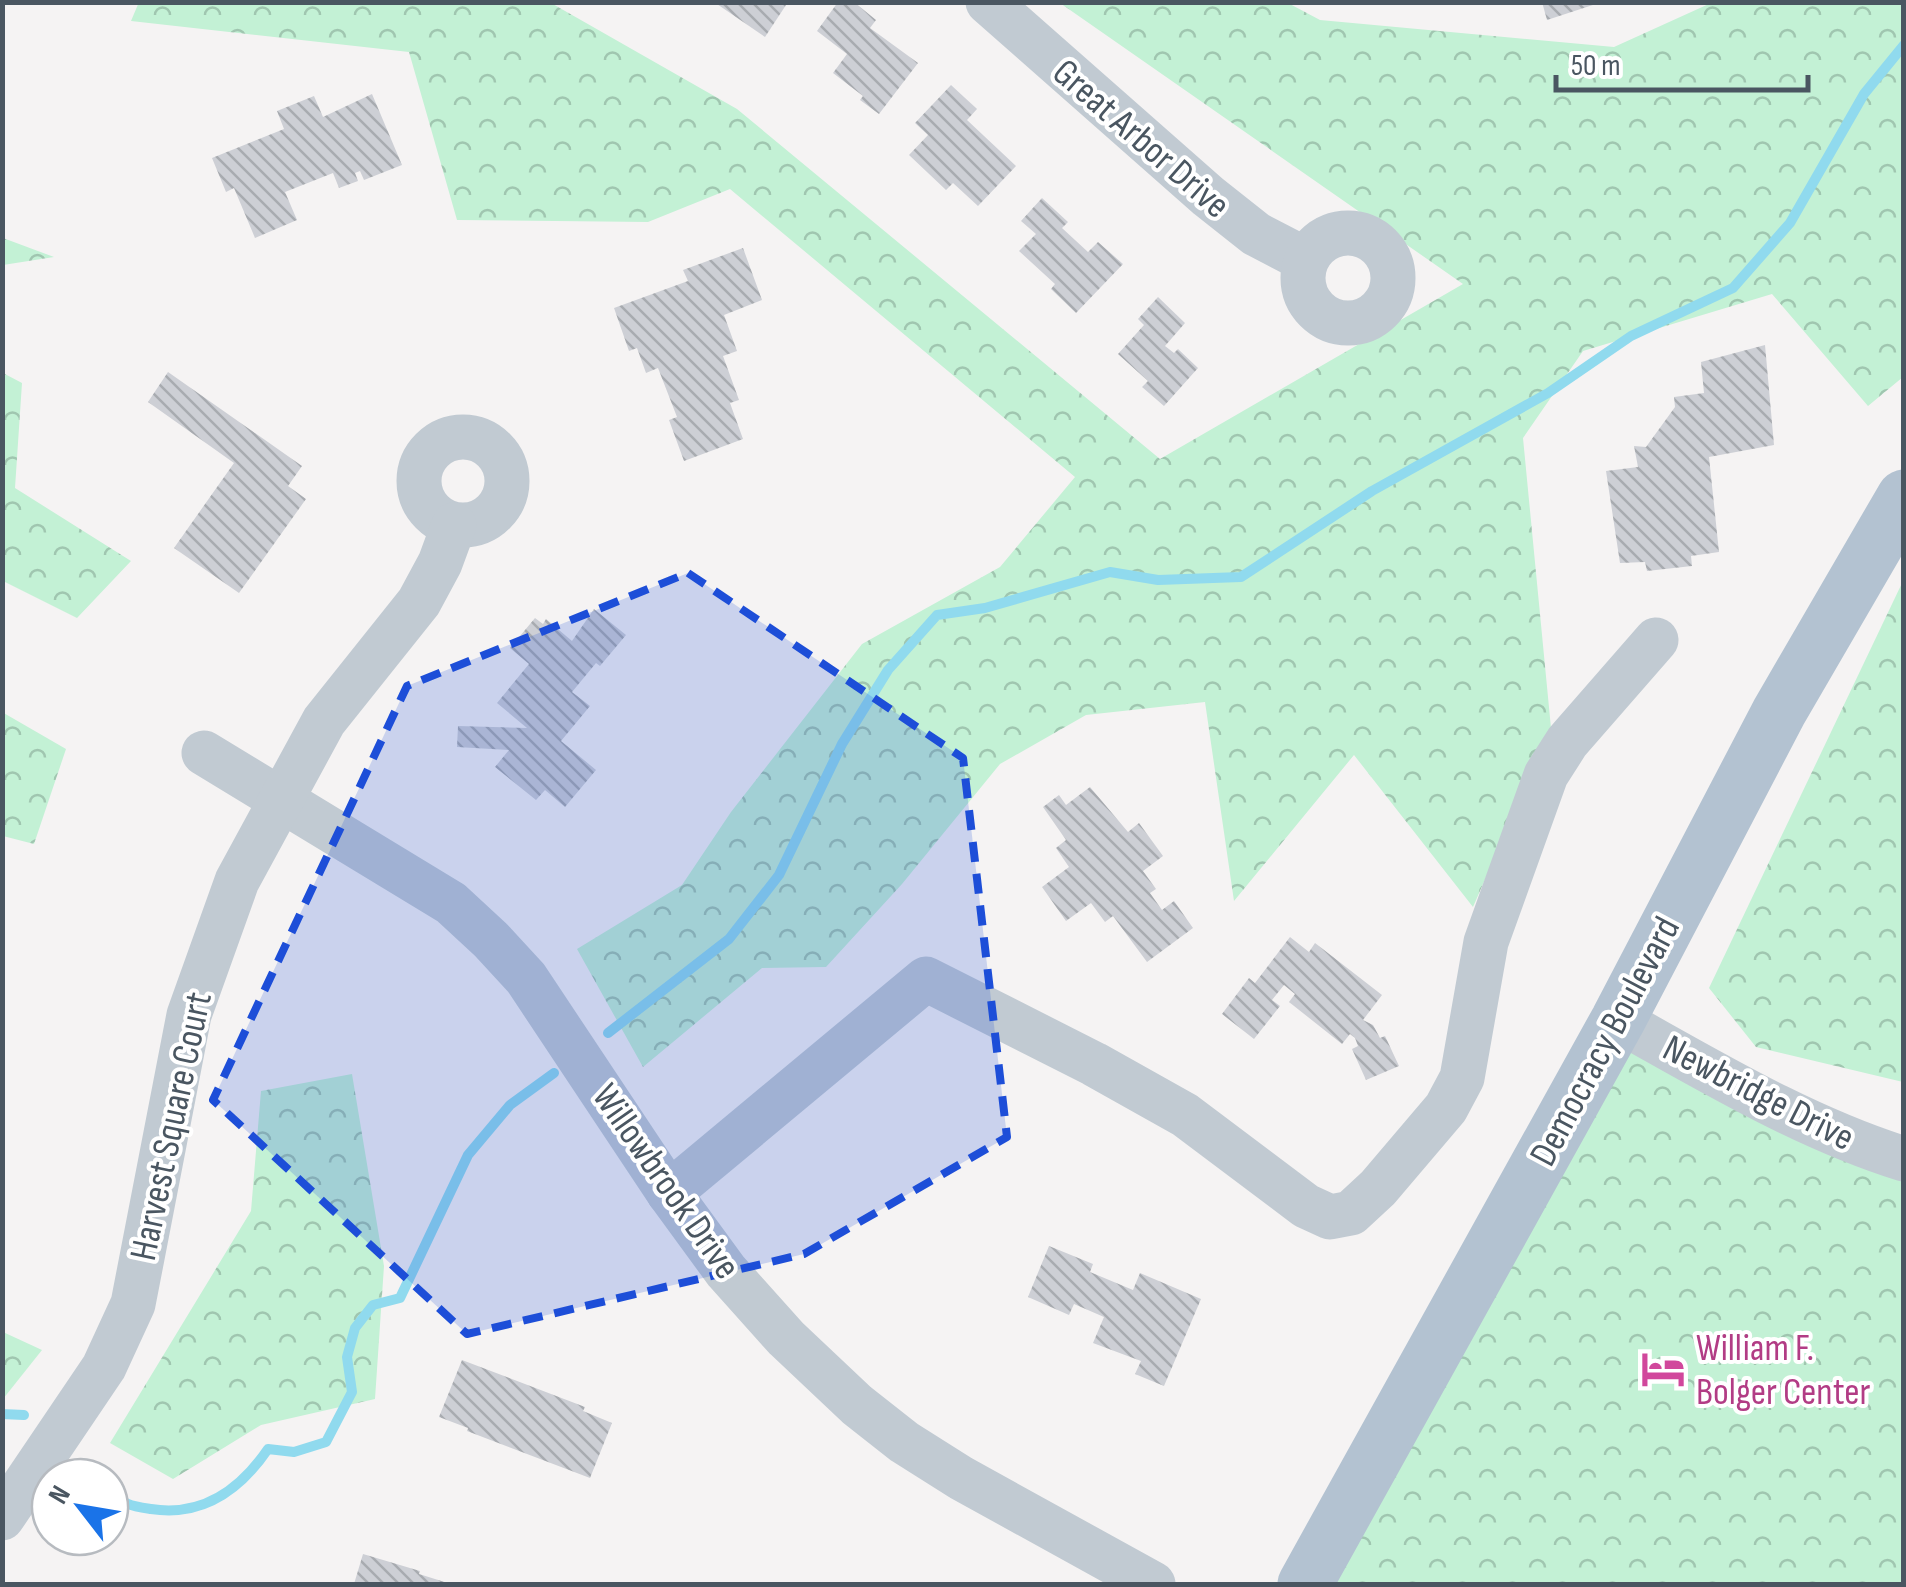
<svg xmlns="http://www.w3.org/2000/svg" width="1906" height="1587" viewBox="0 0 1906 1587" font-family="'Sofia Sans Condensed',sans-serif">
	<style>
		.forest { fill: url(#forest-crowns) }
		.lines { fill: none; stroke-linecap: round; stroke-linejoin: round }
		.stream { stroke: #90daee; stroke-width: 10 }
		.building { fill: url(#building-back-hatch) }
		.minor { stroke: #c1cad2; stroke-width: 45 }
		.major { stroke: #b3c2d1; stroke-width: 55 }
		.marked { fill: #1d4ed8; fill-opacity: 0.2; stroke: #1d4ed8; stroke-width: 8; stroke-dasharray: 20 12; stroke-linejoin: round }
		.labels { text-anchor: middle; stroke-width: 8; stroke-linejoin: round; paint-order: stroke }
		.street-label { font-size: 38px; fill: #4a5661; stroke: #fff }
		.hotel-label { font-size: 38px; fill: #b23c85; stroke: #fff; text-anchor: start }
	</style>
	<defs>
		<pattern id="forest-crowns" width="20" height="18" patternUnits="userSpaceOnUse" patternTransform="scale(2.5)"><rect width="20" height="18" fill="#c3f1d5"/><path d="M2 6a3 3 0 1 1 6 0M12 15a3 3 0 1 1 6 0" fill="none" stroke="#a0c6b0"/></pattern>
		<pattern id="building-back-hatch" width="6" height="6" patternUnits="userSpaceOnUse" patternTransform="scale(2.5)"><rect width="6" height="6" fill="#cdcfd5"/><path d="M-1 5l2 2M0 0l6 6M5-1l2 2" fill="none" stroke="#a8abb0"/></pattern>
	</defs>
	<rect width="100%" height="100%" fill="#f5f3f3"/>
	<g class="forest">
		<path d="M139 2 551 3 737 109 1160 459 1463 284 1060 3H1288L1320 20 1614 47 1711 3H1903V377L1868 406 1772 294 1583 351 1523 438 1551 728 1473 907 1354 755 1234 901 1205 702 1086 715 1000 764 902 884 826 967 762 968 643 1067 577 949 682 885 731 812 862 644 1000 567 1075 477 730 189 648 222 457 220 409 52 131 21Z"/>
		<path d="M3 238 54 257 3 265Z"/>
		<path d="M3 373 22 383 15 488 131 561 77 618 3 581Z"/>
		<path d="M1903 581V1082L1756 1047 1709 988Z"/>
		<path d="M2 712 66 749 34 844 3 836Z"/>
		<path d="M1618 1020 1903 1153V1584H1301Z"/>
		<path d="M352 1074 384 1266 375 1399 261 1425 173 1479 110 1443 251 1211 261 1091Z"/>
		<path d="M3 1332 42 1350 3 1399Z"/>
	</g>
	<g class="lines">
		<g class="stream">
			<path d="M608 1033 729 939 779 875 842 744 888 670 937 615 985 608 1110 572 1158 580 1241 577 1372 491 1548 393 1631 336 1733 288 1790 223 1864 94 1904 45"/>
			<path d="M2 1414 24 1415"/>
			<path d="M92 1471 98 1477"/>
			<path d="M110 1490C123 1505 132 1506 151 1509 202 1517 240 1490 268 1449L294 1452 326 1442 352 1392 347 1357 355 1328 373 1305 400 1298 468 1155 510 1105 554 1073"/>
		</g>
	</g>
	<g class="building">
		<path d="M714 2H788L765 37Z"/>
		<path d="M838 2H854L876 20 870 28 918 63 879 114 860 100 863 96 833 73 847 54 817 31Z"/>
		<path d="M1542 2H1598L1599 3 1547 20Z"/>
		<path d="M951 85 977 109 967 120 1016 166 978 206 953 183 946 190 909 155 928 135 915 123Z"/>
		<path d="M372 94 402 165 364 180 360 171 355 173 358 181 339 188 333 173 285 192 297 220 255 238 234 188 226 192 212 158 284 129 277 111 314 96 323 117Z"/>
		<path d="M1042 198 1068 222 1062 228 1088 252 1098 242 1123 264 1076 313 1051 289 1055 284 1019 251 1036 234 1021 221Z"/>
		<path d="M743 248 762 300 724 315 737 351 723 356 739 400 730 403 743 439 684 461 669 420 677 417 658 368 646 373 637 348 629 351 614 308 688 281 683 270Z"/>
		<path d="M1158 297 1185 323 1165 346 1174 353 1178 349 1198 368 1164 406 1142 387 1148 381 1118 354 1144 325 1138 319Z"/>
		<path d="M1765 345 1774 445 1709 457 1719 552 1691 556 1692 566 1647 571 1645 562 1620 563 1606 471 1638 467 1634 446 1646 447 1675 407 1674 397 1704 393 1701 362Z"/>
		<path d="M168 372 302 466 288 486 306 499 239 593 174 548 234 463 148 402Z"/>
		<path d="M594 609 626 635 600 666 596 663 572 692 590 706 561 741 596 770 565 807 545 790 536 800 495 767 509 750 457 747 458 726 527 728 497 703 529 664 510 648 535 618 543 624 546 619 572 641Z"/>
		<path d="M1090 787 1128 832 1139 823 1163 856 1143 871 1156 889 1150 893 1162 910 1174 901 1193 928 1147 962 1113 916 1105 922 1091 903 1066 921 1042 887 1069 867 1056 848 1066 840 1043 807 1059 795 1066 805Z"/>
		<path d="M1290 937 1309 952 1315 943 1382 995 1363 1020 1373 1025 1380 1038 1385 1036 1399 1066 1366 1080 1352 1049 1358 1046 1355 1038 1350 1034 1342 1044 1289 1002 1295 994 1284 985 1272 1000 1280 1006 1254 1039 1222 1014 1249 978 1255 983Z"/>
		<path d="M1049 1246 1093 1264 1090 1272 1133 1290 1140 1273 1201 1299 1164 1386 1135 1374 1141 1361 1093 1343 1104 1317 1074 1304 1069 1315 1028 1297Z"/>
		<path d="M462 1360 585 1407 583 1411 612 1423 590 1478 467 1431 468 1428 439 1417Z"/>
		<path d="M363 1554 420 1571 419 1574 451 1584H354Z"/>
	</g>
	<g class="lines">
		<g class="minor">
			<path d="M988 2 1208 196 1256 234 1306 260"/>
			<circle cx="1348" cy="278" r="45"/>
			<circle cx="463" cy="481" r="44"/>
			<path d="M204 753 451 903 491 940 526 978 669 1193 726 1271 786 1338 857 1405 904 1442 961 1478 1153 1584"/>
			<path d="M1618 1020C1710 1071 1802 1127 1904 1159"/>
			<path d="M669 1193 926 979 1094 1064 1185 1115 1306 1206 1330 1217 1351 1213 1378 1188 1446 1108 1462 1078 1486 942 1546 775 1567 742 1656 640"/>
			<path d="M2 1518 104 1367 133 1304 189 1015 237 881 324 721 419 602 440 563 454 525"/>
		</g>
		<path class="major" d="M1305 1584 1618 1020 1779 712 1904 497"/>
	</g>
	<path class="marked" d="M688 573 963 758 1007 1137 804 1254 467 1334 213 1100 407 686Z"/>
	<defs>
		<g id="hotel-bare" transform="scale(3.45)"><path d="M-6-4.5h1.5V1H6V5H4.5V3h-9V5H-6ZM-4 0a1.8 1.8 0 1 1 3.6 0ZM.5 0V-2.5h3Q6-2.5 6 0Z" fill="#d1479c" stroke="#fff" stroke-width="2.5" paint-order="stroke"/></g>
	</defs>
	<g fill-rule="evenodd">
		<use href="#hotel-bare" x="1663" y="1369"/>
	</g>
	<g class="labels">
		<g class="street-label">
			<text transform="translate(1142 138) rotate(41)" y="13">Great Arbor Drive</text>
			<text transform="translate(1604 1041) rotate(-62)" y="13">Democracy Boulevard</text>
			<text transform="translate(1759 1092) rotate(27)" y="13">Newbridge Drive</text>
			<text transform="translate(170 1126) rotate(-78)" y="13">Harvest Square Court</text>
			<text transform="translate(667 1181) rotate(55)" y="13">Willowbrook Drive</text>
		</g>
		<g class="hotel-label">
			<text x="1696" y="1360">William F.<tspan x="1696" dy="44">Bolger Center</tspan></text>
		</g>
	</g>
	<rect width="1906" height="1587" fill="none" stroke="#4a5661" stroke-width="10"/>
	<g transform="translate(80 1507) rotate(301)"><circle r="48" fill="#ffffff" stroke="#b7bbc0" stroke-width="2.5"/>
	<path d="M0-8L18 38L0 25L-18 38Z" fill="#1a73e8"/>
	<text y="-15" font-size="28" font-weight="bold" text-anchor="middle" fill="#4a5661">N</text>
	</g>
	<path d="M1556 75v15h252v-15" fill="none" stroke="#4a5661" stroke-width="5"/>
	<text x="1571" y="75" font-size="30" fill="#4a5661" stroke="#ffffff" stroke-width="8" paint-order="stroke">50 m</text>
</svg>
